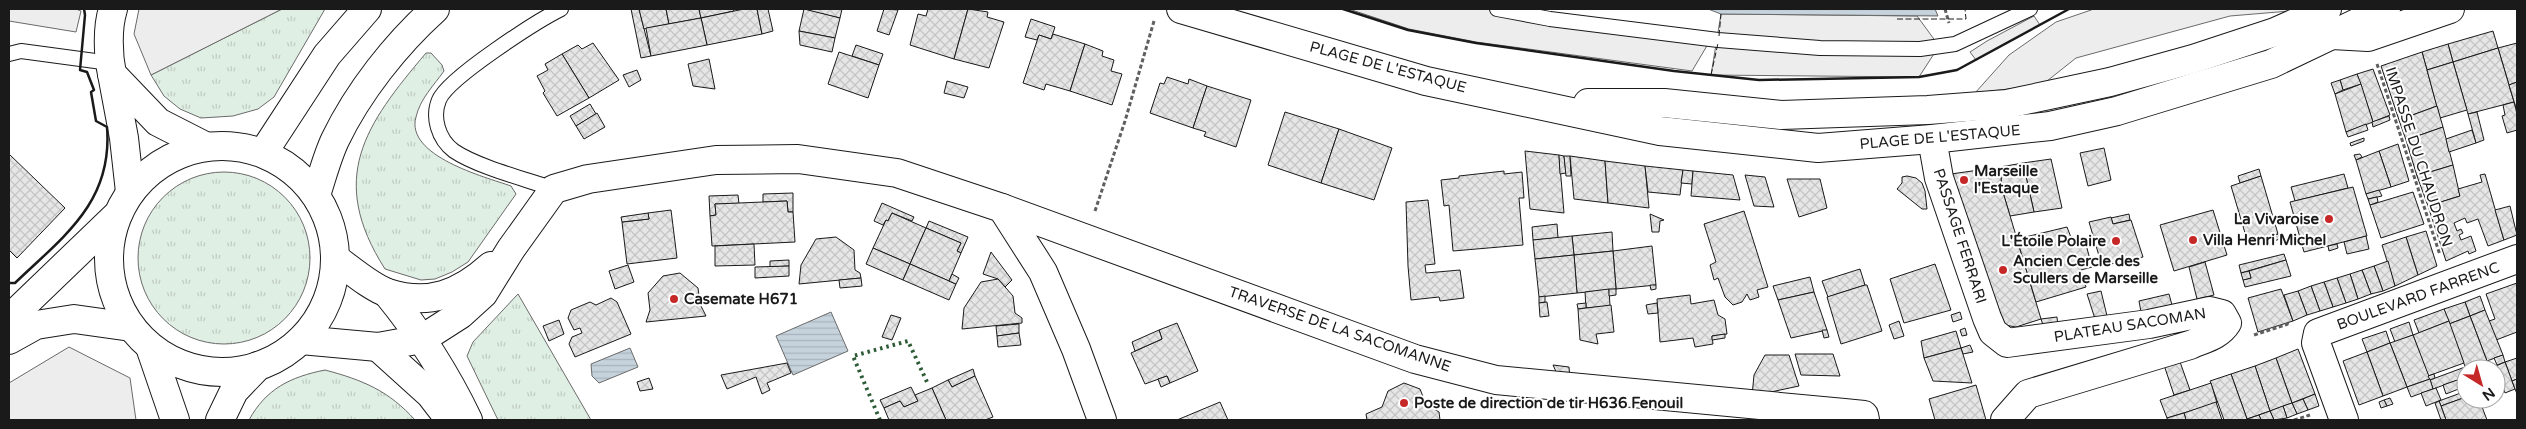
<svg xmlns="http://www.w3.org/2000/svg" width="2526" height="429" viewBox="0 0 2526 429" font-family="'Varela Round',sans-serif">
	<style>
		.grass { fill: url(#grass-tufts); stroke: #6a6a6a }
		.parking { fill: #ededed; stroke: #6a6a6a }
		.water { fill: url(#water-rules); stroke: #6a6a6a }
		.building { fill: url(#building-cross-hatch); stroke: #1a1a1a }
		.lines { fill: none; stroke-linecap: round; stroke-linejoin: round }
		.lane-casing { stroke: #1a1a1a; stroke-width: 16 }
		.street-casing { stroke: #1a1a1a; stroke-width: 30 }
		.secondary-casing { stroke: #1a1a1a; stroke-width: 30 }
		.primary-casing { stroke: #1a1a1a; stroke-width: 30 }
		.path { stroke: #5f5f5f; stroke-width: 3; stroke-dasharray: 4 2.5; stroke-linecap: butt }
		.lane { stroke: #fff; stroke-width: 14 }
		.street { stroke: #fff; stroke-width: 28 }
		.secondary { stroke: #fff; stroke-width: 28 }
		.primary { stroke: #fff; stroke-width: 28 }
		.hedge { stroke: #2b5a34; stroke-width: 4; stroke-dasharray: 2.5 4; stroke-linecap: butt }
		.fence { stroke: #1a1a1a; stroke-width: 1; stroke-dasharray: 6 2.5; stroke-linecap: butt }
		.wall { stroke: #1a1a1a; stroke-width: 2.5 }
		.poi-dot { fill: #c62828; stroke: #fff; stroke-width: 2 }
		.labels { text-anchor: middle; stroke-width: 4; stroke-linejoin: round; paint-order: stroke }
		.street-label { font-size: 15px; fill: #1a1a1a; stroke: #fff }
		.poi-label { font-size: 15px; font-weight: bold; fill: #1a1a1a; stroke: #fff; text-anchor: start }
	</style>
	<defs>
		<pattern id="grass-tufts" width="24" height="20" patternUnits="userSpaceOnUse" patternTransform="scale(1.25)"><rect width="24" height="20" fill="#e0efe3"/><path d="M3 7l-1-3M5 7V3M7 7l1-3M15 17l-1-3M17 17v-4M19 17l1-3" fill="none" stroke="#c0ccc2"/></pattern>
		<pattern id="water-rules" width="6" height="5" patternUnits="userSpaceOnUse" patternTransform="scale(1.25)"><rect width="6" height="5" fill="#c6d2dc"/><path d="M0 2.5h6" fill="none" stroke="#aab4bc"/></pattern>
		<pattern id="building-cross-hatch" width="8" height="8" patternUnits="userSpaceOnUse" patternTransform="scale(1.25)"><rect width="8" height="8" fill="#e6e6e6"/><path d="M0 0l8 8M0 8l8-8" fill="none" stroke="#c5c5c5"/></pattern>
	</defs>
	<rect width="100%" height="100%" fill="#fff"/>
	<g class="grass">
		<path d="M282 9H325L274 97 258 109 233 116 201 118 180 109 164 96 151 75Z"/>
		<path d="M426 53H431L442 65 444 71C434 85 420 99 416 117 405 156 485 177 511 186L516 194 468 262 452 272 435 279 421 280 385 269C327 178 365 125 426 53Z"/>
		<circle cx="224" cy="258" r="86"/>
		<path d="M518 294 591 420H498L467 356 473 342Z"/>
		<path d="M325 370C363 380 389 391 415 420H249C266 389 290 377 325 370Z"/>
	</g>
	<g class="parking">
		<path d="M9 9H76L81 11 76 32 9 21Z"/>
		<path d="M139 9H282L151 75 134 34Z"/>
		<path d="M1349 9H1497L1711 39 1692 71 1476 42 1409 29Z"/>
		<path d="M2094 9H2289L2290 11 2230 16 2076 58 2042 85 1975 93 2009 55 2056 22Z"/>
		<path d="M1721 14 1917 16 1939 46 1919 77 1711 75Z"/>
		<path d="M2034 16 2040 25 1976 60 1970 52 1987 41Z"/>
		<path d="M69 347 130 378 136 420H9V383Z"/>
	</g>
	<g class="water">
		<path d="M1708 9H1935L1938 16 1721 14Z"/>
		<path d="M831 312 848 351 793 375 776 336Z"/>
		<path d="M630 348 638 367 599 383 592 376 591 364Z"/>
	</g>
	<g class="building">
		<path d="M631 9H639L651 56 641 58Z"/>
		<path d="M639 9H666L669 24 644 29Z"/>
		<path d="M666 9H699L701 18 669 24Z"/>
		<path d="M699 9H733L734 11 701 18Z"/>
		<path d="M744 9H757L762 34 707 45 701 18Z"/>
		<path d="M757 9H768L773 31 762 34Z"/>
		<path d="M801 9H842L840 18Z"/>
		<path d="M804 9 840 18 835 38 799 31Z"/>
		<path d="M884 9 898 10 889 35 877 31Z"/>
		<path d="M928 9H968L954 59 910 45 918 14 926 16Z"/>
		<path d="M968 9 988 12 987 17 1004 22 989 68 954 59Z"/>
		<path d="M701 18 707 45 651 56 646 28Z"/>
		<path d="M1031 19 1055 27 1051 39 1039 35 1037 40 1025 37Z"/>
		<path d="M799 31 835 38 832 52 800 45Z"/>
		<path d="M2493 31 2498 48 2453 62 2448 44Z"/>
		<path d="M1053 34 1085 44 1070 91 1046 84 1044 90 1023 83 1039 35 1051 39Z"/>
		<path d="M593 43 619 80 589 98 562 54 578 45 582 49Z"/>
		<path d="M2517 43V82L2509 85 2498 48Z"/>
		<path d="M1085 44 1103 51 1102 56 1114 60 1111 71 1122 74 1112 105 1070 91Z"/>
		<path d="M2448 44 2453 62 2427 70 2422 52Z"/>
		<path d="M856 45 883 54 879 65 852 56Z"/>
		<path d="M2498 48 2514 102 2468 114 2453 62Z"/>
		<path d="M839 52 879 65 868 98 828 84Z"/>
		<path d="M2422 52 2437 106 2399 120 2381 66Z"/>
		<path d="M562 54 589 98 557 116 543 93 545 91 537 76 548 70 545 64Z"/>
		<path d="M709 59 715 89 693 86 688 64Z"/>
		<path d="M2453 62 2467 110 2440 118 2427 70Z"/>
		<path d="M2373 69 2390 115 2373 122 2357 74Z"/>
		<path d="M637 70 641 80 629 87 623 75Z"/>
		<path d="M2357 74 2361 84 2343 90 2340 80Z"/>
		<path d="M1167 77 1188 84 1189 79 1207 86 1193 128 1150 113 1160 83 1164 84Z"/>
		<path d="M2340 80 2343 90 2335 94 2331 83Z"/>
		<path d="M947 81 968 87 964 98 944 93Z"/>
		<path d="M2517 82V108H2516L2509 85Z"/>
		<path d="M2361 84 2373 122 2346 132 2335 94Z"/>
		<path d="M1207 86 1251 100 1236 147 1204 136 1206 132 1193 128Z"/>
		<path d="M2514 102 2517 114V130L2507 133 2502 116 2505 115 2503 105Z"/>
		<path d="M590 104 596 114 576 126 570 116Z"/>
		<path d="M2437 106 2443 127 2406 140 2399 120Z"/>
		<path d="M1285 112 1339 129 1321 183 1268 165Z"/>
		<path d="M2477 112 2484 140 2476 143 2468 114Z"/>
		<path d="M597 113 605 127 584 139 576 126Z"/>
		<path d="M2389 116 2390 120 2373 127 2372 122Z"/>
		<path d="M2366 124 2368 130 2348 137 2346 132Z"/>
		<path d="M2443 127 2453 165 2417 176 2406 140Z"/>
		<path d="M1339 129 1392 148 1374 200 1321 183Z"/>
		<path d="M2472 130 2476 143 2449 152 2446 139Z"/>
		<path d="M2364 138V141L2351 146 2350 143Z"/>
		<path d="M2398 144 2409 181 2391 187 2379 151Z"/>
		<path d="M2104 148 2111 180 2088 186 2080 153Z"/>
		<path d="M1525 151 1559 155 1564 213 1530 209Z"/>
		<path d="M2379 151 2391 187 2366 194 2356 160Z"/>
		<path d="M9 154 65 208 17 258 9 250Z"/>
		<path d="M2360 154 2362 157 2356 160 2354 155Z"/>
		<path d="M1559 155 1564 156 1566 173 1560 174Z"/>
		<path d="M1564 156H1570L1571 176H1566Z"/>
		<path d="M1570 156 1605 161 1608 203 1574 199Z"/>
		<path d="M2051 159 2062 208 2034 212 2023 163Z"/>
		<path d="M1605 161 1645 166 1649 208 1608 203Z"/>
		<path d="M2023 163 2034 212 2010 216 2002 189 2000 167Z"/>
		<path d="M2453 165 2460 196 2428 206 2417 176Z"/>
		<path d="M1645 166 1683 170 1680 195 1648 192Z"/>
		<path d="M2000 167 2002 189 2041 319 2016 327 2005 325 1995 318 1951 174Z"/>
		<path d="M2259 169 2261 176 2240 183 2238 176Z"/>
		<path d="M1683 170 1693 171 1692 184 1681 183Z"/>
		<path d="M1504 171V174L1522 172 1524 198H1519L1523 245 1453 251 1449 205 1444 206 1441 180 1459 178V176Z"/>
		<path d="M1693 171 1733 175 1740 200 1691 196Z"/>
		<path d="M2344 174 2348 188 2295 201 2291 187Z"/>
		<path d="M2485 174 2504 240 2488 246 2478 219 2467 223 2465 218 2454 223 2457 231 2461 229 2463 233 2459 235 2461 240 2471 236 2476 251 2469 254 2468 251 2446 261 2428 206 2460 196 2458 189 2482 182 2480 175Z"/>
		<path d="M1745 175 1765 177 1774 207 1754 206Z"/>
		<path d="M1907 176 1916 178 1922 183 1925 191 1927 209H1922L1897 189 1902 183V177Z"/>
		<path d="M2261 176 2278 234 2248 243 2231 186Z"/>
		<path d="M1787 179H1820L1827 208 1799 217Z"/>
		<path d="M2353 187 2367 236 2304 252 2290 202Z"/>
		<path d="M2379 190 2382 196 2368 199 2366 194Z"/>
		<path d="M2413 192 2424 224 2381 238 2370 205Z"/>
		<path d="M793 193V212H788L787 201 763 202V194Z"/>
		<path d="M738 195 739 204H715L716 215 710 216 709 196Z"/>
		<path d="M2377 197 2378 202 2370 205 2368 199Z"/>
		<path d="M1428 200 1435 264 1425 265 1426 273 1460 270 1464 298 1440 301 1439 297 1411 300 1408 266 1406 202Z"/>
		<path d="M787 201 788 212H793L795 242 712 246 710 216 716 215 715 204Z"/>
		<path d="M882 203 914 217 912 221 892 213 888 221 886 220 883 225 874 221Z"/>
		<path d="M2510 206 2517 235 2504 240 2495 210Z"/>
		<path d="M671 210 677 258 627 264 622 222 649 219 648 213Z"/>
		<path d="M2213 210 2227 255 2174 271 2160 225Z"/>
		<path d="M1744 211 1768 287 1757 290 1759 297 1750 300 1747 294 1742 302 1733 305 1725 297 1718 278 1714 280 1710 265 1716 262 1704 224Z"/>
		<path d="M648 213 649 219 622 222 621 217Z"/>
		<path d="M892 213 926 228 910 264 873 248 886 220 888 221Z"/>
		<path d="M1650 214 1664 220 1660 221 1659 232H1652Z"/>
		<path d="M2129 214 2130 220 2113 224 2111 218Z"/>
		<path d="M2111 217 2113 224 2131 220 2143 257 2102 266 2089 222Z"/>
		<path d="M929 221 968 237 961 253 957 251 961 243 926 228Z"/>
		<path d="M1557 224 1558 238 1533 240 1532 227Z"/>
		<path d="M2067 227 2072 240 2084 237 2092 267 2081 270 2086 287 2036 302 2017 239Z"/>
		<path d="M926 228 961 243 957 251 961 253 949 281 910 264Z"/>
		<path d="M2426 231 2437 266 2418 275 2406 237Z"/>
		<path d="M1612 232 1613 251 1574 255 1572 236Z"/>
		<path d="M2278 234 2280 239 2264 244 2262 239Z"/>
		<path d="M1572 236 1574 255 1535 259 1533 240Z"/>
		<path d="M2366 236 2369 249 2347 254 2344 242Z"/>
		<path d="M836 237 854 250 855 270 860 273 861 278 799 284 801 265 816 239Z"/>
		<path d="M2406 237 2418 275 2395 286 2382 245Z"/>
		<path d="M754 244 755 265 715 266V246Z"/>
		<path d="M2337 244 2338 248 2329 251 2328 246Z"/>
		<path d="M1652 246 1656 285 1616 289 1613 251Z"/>
		<path d="M873 248 910 264 903 280 866 264Z"/>
		<path d="M1613 251 1616 289 1577 293 1574 255Z"/>
		<path d="M991 252 1012 280 1005 287 998 279 983 274Z"/>
		<path d="M2284 254 2286 260 2241 273 2239 265Z"/>
		<path d="M1574 255 1577 293 1539 297 1535 259Z"/>
		<path d="M789 260V266L770 267V261Z"/>
		<path d="M2286 260 2291 276 2245 287 2243 280 2251 278 2249 271Z"/>
		<path d="M2388 261 2395 286 2383 291 2374 266Z"/>
		<path d="M2205 262 2214 295 2197 299 2189 267Z"/>
		<path d="M910 264 956 284 949 300 903 280Z"/>
		<path d="M1935 264 1951 310 1904 323 1890 279Z"/>
		<path d="M628 265 634 282 615 289 609 271Z"/>
		<path d="M789 266V276L755 278V267Z"/>
		<path d="M2374 266 2383 291 2371 294 2362 270Z"/>
		<path d="M1860 269 1865 285 1828 297 1822 281Z"/>
		<path d="M2362 270 2371 294 2358 299 2350 274Z"/>
		<path d="M2249 271 2251 278 2243 280 2241 273Z"/>
		<path d="M680 273 698 288 700 304 706 316 646 322 650 310 648 293 663 276Z"/>
		<path d="M952 274 959 278 956 284 949 281Z"/>
		<path d="M2350 274 2358 299 2346 303 2337 278Z"/>
		<path d="M1810 277 1814 292 1778 300 1773 286Z"/>
		<path d="M861 278 862 286 840 288 839 280Z"/>
		<path d="M2337 278 2346 303 2333 307 2324 282Z"/>
		<path d="M998 279 1013 296 1015 313 1022 318V323L962 329 964 308 981 282Z"/>
		<path d="M2324 282 2333 307 2320 311 2311 286Z"/>
		<path d="M2517 283V332L2496 340 2489 321 2495 319 2486 294Z"/>
		<path d="M1650 285H1656V289L1651 290Z"/>
		<path d="M1865 285H1867L1882 331 1841 344 1827 297Z"/>
		<path d="M2311 286 2320 311 2307 315 2298 291Z"/>
		<path d="M1609 289 1610 306 1586 308 1585 292Z"/>
		<path d="M1609 289H1616V295L1609 296Z"/>
		<path d="M2281 289 2293 321 2258 332 2248 298Z"/>
		<path d="M2101 291 2108 320 2096 322 2087 294Z"/>
		<path d="M2298 291 2307 315 2293 321 2284 295Z"/>
		<path d="M1814 292 1827 330 1791 338 1778 300Z"/>
		<path d="M2169 294 2172 305 2141 312 2139 301Z"/>
		<path d="M1690 295 1691 304 1714 300 1718 315 1725 319 1727 334 1712 336 1713 344 1695 347 1693 338 1660 342 1657 299Z"/>
		<path d="M1545 296V302L1539 303V297Z"/>
		<path d="M2480 296 2485 310 2470 316 2465 302Z"/>
		<path d="M611 298 617 302 631 334 575 357 569 344 572 337 582 333 580 328 574 330 568 318 571 310 590 302 596 305Z"/>
		<path d="M1547 302 1549 316 1540 317 1539 303Z"/>
		<path d="M2465 302 2470 316 2449 324 2444 309Z"/>
		<path d="M1586 303V308L1578 309 1577 304Z"/>
		<path d="M1657 303 1658 313 1648 314 1646 305Z"/>
		<path d="M1611 305 1614 332 1596 334 1598 344 1580 340 1578 309Z"/>
		<path d="M2444 309 2449 321 2419 333 2414 320Z"/>
		<path d="M2485 310 2503 355 2487 361 2470 316Z"/>
		<path d="M1960 312 1962 319 1953 322 1951 315Z"/>
		<path d="M891 315 901 318 892 340 882 337Z"/>
		<path d="M2470 316 2487 361 2466 369 2449 324Z"/>
		<path d="M2057 317 2058 327 2044 328 2041 319Z"/>
		<path d="M559 320 564 334 549 341 543 326Z"/>
		<path d="M1899 321 1904 336 1894 339 1889 325Z"/>
		<path d="M2449 321 2464 363 2428 376 2413 335Z"/>
		<path d="M2409 322 2413 335 2395 342 2390 329Z"/>
		<path d="M1177 323 1198 371 1170 383 1167 376 1145 384 1131 353 1162 339 1159 330Z"/>
		<path d="M1019 324V333L997 336 996 326Z"/>
		<path d="M1965 328 1967 335 1962 336 1960 330Z"/>
		<path d="M1159 330 1162 339 1135 351 1132 342Z"/>
		<path d="M1822 330H1827L1829 337 1824 338Z"/>
		<path d="M1956 331 1961 348 1924 358 1921 341Z"/>
		<path d="M2386 331 2390 343 2367 352 2362 339Z"/>
		<path d="M1019 333 1021 345 998 347 997 336Z"/>
		<path d="M1725 334V338L1712 340V336Z"/>
		<path d="M2413 335 2430 379 2407 387 2390 343Z"/>
		<path d="M2390 343 2407 387 2383 396 2367 352Z"/>
		<path d="M1970 345 1973 352 1963 354 1961 348Z"/>
		<path d="M1961 348 1972 383 1933 381 1924 358Z"/>
		<path d="M2298 349 2315 394 2292 403 2276 358Z"/>
		<path d="M2367 352 2383 396 2359 405 2343 361Z"/>
		<path d="M1795 354H1833L1840 376 1801 375Z"/>
		<path d="M1765 355H1789L1799 386 1752 396 1754 375Z"/>
		<path d="M2503 355 2505 362 2497 365 2494 358Z"/>
		<path d="M2276 358 2292 403 2270 411 2255 366Z"/>
		<path d="M2517 358V379L2512 381 2505 362Z"/>
		<path d="M2179 359 2190 390 2174 395 2163 362Z"/>
		<path d="M2505 362 2515 389 2505 393 2496 366Z"/>
		<path d="M787 363 791 373 767 383 770 390 762 394 756 377 727 389 721 375Z"/>
		<path d="M1553 365 1569 367 1570 378 1558 376Z"/>
		<path d="M2255 366 2270 411 2247 419 2231 374Z"/>
		<path d="M2465 367 2466 377 2433 389 2430 380Z"/>
		<path d="M973 369 975 376 952 387 948 380Z"/>
		<path d="M2231 374 2247 419 2244 420H2224L2210 381Z"/>
		<path d="M2434 374 2435 378 2430 380 2428 376Z"/>
		<path d="M975 376 993 417 985 420H946L932 388 948 380 952 387Z"/>
		<path d="M1167 376 1170 383 1161 387 1158 379Z"/>
		<path d="M2466 377V386L2446 394 2443 385Z"/>
		<path d="M649 378 653 389 640 391 637 382Z"/>
		<path d="M2430 379 2433 389 2411 397 2407 387Z"/>
		<path d="M2517 379V394L2512 381Z"/>
		<path d="M1404 383 1420 389 1426 404 1439 412 1440 420H1367L1366 414 1382 407 1388 391Z"/>
		<path d="M2211 383 2217 403 2167 418 2160 400Z"/>
		<path d="M1976 385 1986 420H1935L1929 399Z"/>
		<path d="M911 387 918 401 904 407 900 401 884 408 880 400Z"/>
		<path d="M932 388 946 420H889L884 408 900 401 904 407 918 401 915 395Z"/>
		<path d="M2436 388 2441 400 2426 406 2421 393Z"/>
		<path d="M2466 391V397L2441 406 2439 401Z"/>
		<path d="M2315 394 2319 406 2308 410 2303 399Z"/>
		<path d="M2466 397V399H2479L2487 420H2446L2441 406Z"/>
		<path d="M2390 398 2393 404 2387 406 2384 400Z"/>
		<path d="M2303 399 2308 410 2297 414 2292 403Z"/>
		<path d="M2384 400 2387 406 2381 408 2379 402Z"/>
		<path d="M2439 401 2441 406 2446 420H2441L2435 403Z"/>
		<path d="M1220 402 1228 420H1177Z"/>
		<path d="M2216 402 2222 420H2186L2184 413Z"/>
		<path d="M2292 403 2297 414 2287 418 2283 406Z"/>
		<path d="M2283 406 2287 418 2274 420 2270 411Z"/>
		<path d="M2270 411 2274 420H2261L2259 415Z"/>
		<path d="M2184 413 2186 420H2167V418Z"/>
		<path d="M2259 415 2261 420 2247 419Z"/>
	</g>
	<g class="lines">
		<g class="lane-casing">
			<g id="lane">
				<path d="M1497 9 1550 19 1718 40 1820 48 1920 49 1955 44 2030 9"/>
				<path d="M9 54 21 51 110 63"/>
				<path d="M554 189C525 179 478 167 454 151 438 139 432 117 439 100 448 78 537 21 561 9"/>
			</g>
		</g>
		<g class="street-casing">
			<g id="street">
				<path d="M2326 28 2332 35 2368 37 2450 9"/>
				<path d="M112 74C108 55 107 28 113 9"/>
				<path d="M1932 139 1939 178 1987 318 1993 332 2007 343 2149 324 2210 311 2222 314 2227 323C2219 336 2203 339 2190 345L2028 394 2005 420"/>
				<path d="M130 192 124 138 112 74 158 122 205 146"/>
				<path d="M1002 208 1415 359 1496 380 1844 413 1864 415 1865 420"/>
				<path d="M387 293C419 332 446 374 468 420"/>
				<path d="M9 319 117 215"/>
				<path d="M9 340 36 325 74 319 131 327"/>
				<path d="M378 347 430 394 450 420"/>
				<path d="M2344 420 2316 343 2318 333 2517 259"/>
			</g>
		</g>
		<g class="secondary-casing">
			<g id="secondary">
				<path d="M336 259C350 269 372 288 388 293 429 306 460 294 491 266"/>
				<path d="M301 340 378 347 422 339 461 314 483 294 511 249 554 189 588 179 716 160 798 159 897 173 1002 208 1043 272 1076 349 1102 420"/>
			</g>
		</g>
		<g class="primary-casing">
			<g id="primary">
				<path d="M1181 9 1426 81 1660 131 1818 148 1932 139 2050 126 2117 111 2271 64 2386 9"/>
				<path d="M1588 103H1664L1781 115 1928 110 2007 104 2110 82 2193 59 2275 32 2327 9"/>
				<circle cx="222" cy="259" r="113"/>
				<path d="M263 153 327 55 367 9"/>
				<path d="M316 195C322 177 327 157 335 140 358 92 396 44 435 9"/>
				<path d="M150 347 175 420"/>
				<path d="M220 420 234 391 258 366"/>
			</g>
		</g>
		<g class="path">
			<path d="M1945 9 1949 23"/>
			<path d="M2377 64 2440 255"/>
			<path d="M1095 211 1125 121 1154 21"/>
			<path d="M2254 335 2288 324 2291 325"/>
			<path d="M2294 420 2310 415"/>
		</g>
		<use href="#lane" class="lane"/>
		<use href="#street" class="street"/>
		<use href="#secondary" class="secondary"/>
		<use href="#primary" class="primary"/>
		<path class="hedge" d="M880 420 853 356 908 341 927 382"/>
		<g class="fence">
			<path d="M1897 19H1966L1965 9"/>
			<path d="M1719 36 1721 14"/>
			<path d="M1711 75 1718 43"/>
		</g>
		<g class="wall">
			<path d="M1343 9 1408 30 1476 43 1674 71 1759 80 1919 77 1957 70 2069 9"/>
			<path d="M9 283H15C64 236 113 202 107 127L96 121 91 92 94 90 87 72 80 70 85 15 84 9"/>
		</g>
	</g>
	<g class="poi-dot">
		<circle cx="1964" cy="180" r="5"/>
		<circle cx="2329" cy="219" r="5"/>
		<circle cx="2193" cy="240" r="5"/>
		<circle cx="2116" cy="241" r="5"/>
		<circle cx="2003" cy="270" r="5"/>
		<circle cx="674" cy="299" r="5"/>
		<circle cx="1404" cy="403" r="5"/>
	</g>
	<g class="labels">
		<g class="street-label">
			<text transform="translate(1388 67) rotate(15)" y="5">PLAGE DE L'ESTAQUE</text>
			<text transform="translate(1940 137) rotate(-5)" y="5">PLAGE DE L'ESTAQUE</text>
			<text transform="translate(2419 157) rotate(72)" y="5">IMPASSE DU CHAUDRON</text>
			<text transform="translate(1960 236) rotate(72)" y="5">PASSAGE FERRARI</text>
			<text transform="translate(2418 296) rotate(-20)" y="5">BOULEVARD FARRENC</text>
			<text transform="translate(2130 325) rotate(-9)" y="5">PLATEAU SACOMAN</text>
			<text transform="translate(1340 329) rotate(19)" y="5">TRAVERSE DE LA SACOMANNE</text>
		</g>
		<g class="poi-label">
			<text x="1974" y="176">Marseille<tspan x="1974" dy="17">l'Estaque</tspan></text>
			<text x="2319" y="224" text-anchor="end">La Vivaroise</text>
			<text x="2203" y="245">Villa Henri Michel</text>
			<text x="2106" y="246" text-anchor="end">L'Étoile Polaire</text>
			<text x="2013" y="266">Ancien Cercle des<tspan x="2013" dy="17">Scullers de Marseille</tspan></text>
			<text x="684" y="304">Casemate H671</text>
			<text x="1414" y="408">Poste de direction de tir H636 Fenouil</text>
		</g>
	</g>
	<rect width="2526" height="429" fill="none" stroke="#1a1a1a" stroke-width="20"/>
	<g transform="translate(2481 384) rotate(143)"><circle r="24" fill="#ffffff" stroke="#a3a3a3"/>
	<path d="M0-4L9 19L0 12L-9 19Z" fill="#c62828"/>
	<text y="-8" font-size="14" font-weight="bold" text-anchor="middle" fill="#1a1a1a">N</text>
	</g>
</svg>
